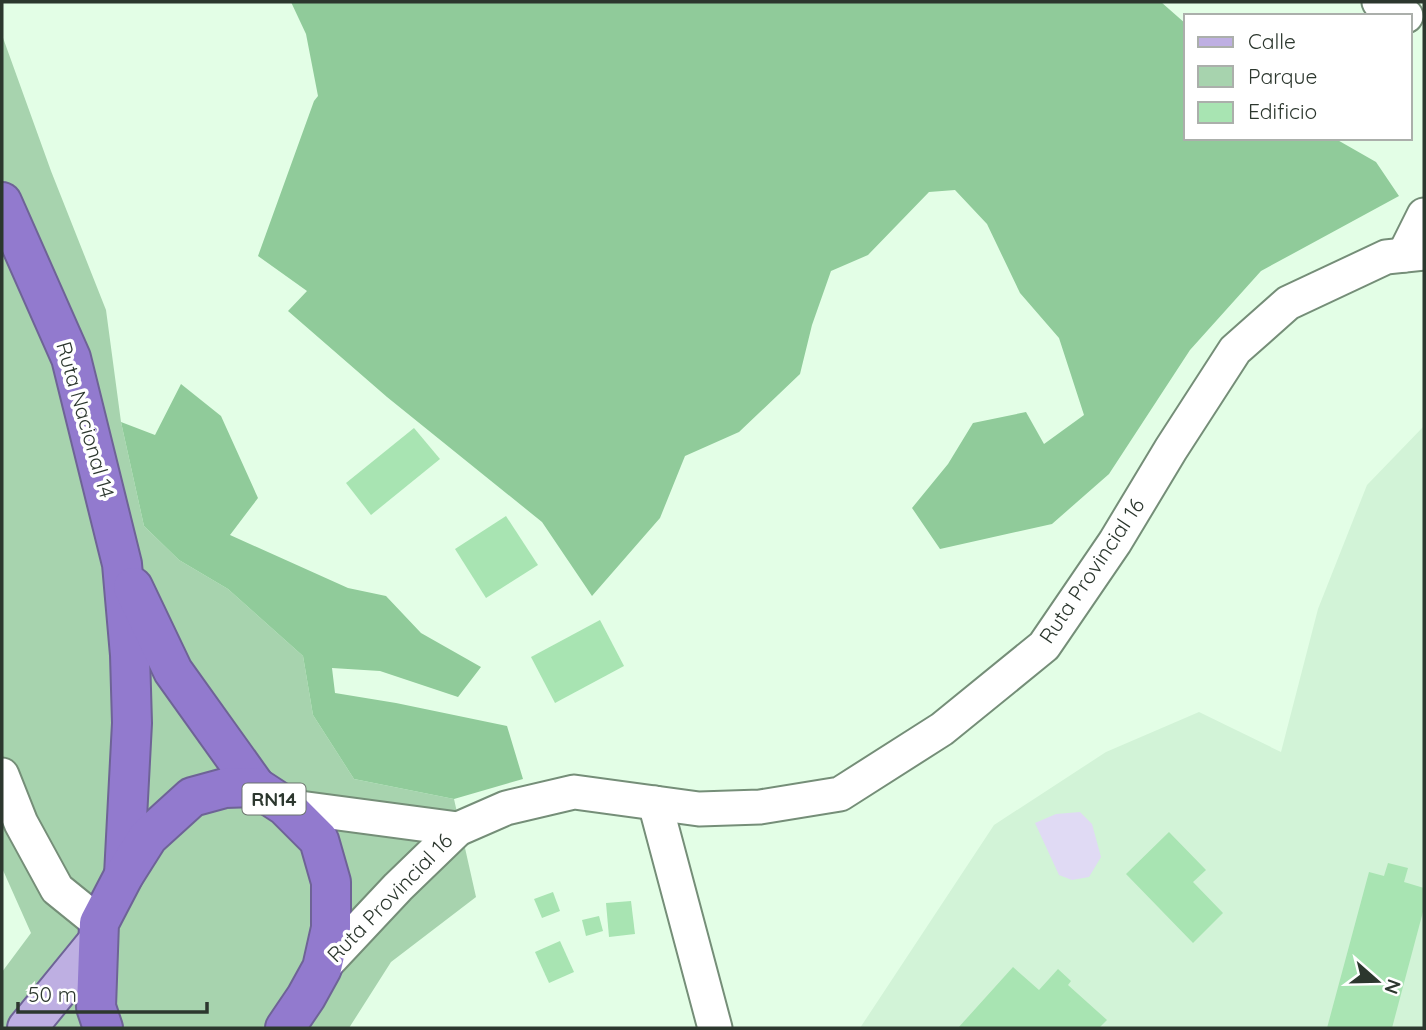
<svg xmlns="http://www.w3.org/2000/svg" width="1426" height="1030" viewBox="0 0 1426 1030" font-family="Quicksand,sans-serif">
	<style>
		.built { fill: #d2f3d7 }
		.green { fill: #a7d3ae }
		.forest { fill: #90cb9a }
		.water { fill: #e0daf4 }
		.building { fill: #a8e4b2 }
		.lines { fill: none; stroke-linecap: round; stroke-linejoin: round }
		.minor-casing { stroke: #758e78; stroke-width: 37 }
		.major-casing { stroke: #6e6396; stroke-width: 42 }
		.highway-casing { stroke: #6e6396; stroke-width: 42 }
		.minor { stroke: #fff; stroke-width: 33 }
		.major { stroke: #beafe2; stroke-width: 38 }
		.highway { stroke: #927ace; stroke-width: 38 }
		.labels { text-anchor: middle; stroke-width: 7; stroke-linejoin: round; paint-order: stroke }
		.shield { fill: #fff; stroke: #6b736d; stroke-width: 2 }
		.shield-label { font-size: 19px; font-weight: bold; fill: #2c372e }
		.street-label { font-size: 21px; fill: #2c372e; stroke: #fff }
	</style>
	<rect width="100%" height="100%" fill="#e3fee6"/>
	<path class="built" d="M1424 426V1028H860L994 825 1106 752 1199 712 1281 752 1318 609 1367 485Z"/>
	<path class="green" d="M2 35 51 171 106 310 121 422 144 526 179 560 228 589 303 656 313 715 354 779 454 799 476 897 391 962 349 1028H2V972L31 933 2 868Z"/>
	<g class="forest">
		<path d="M291 2H1161L1186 24V138H1334L1376 162 1399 196 1261 271 1190 350 1109 474 1052 524 940 549 912 508 948 464 973 423 1026 412 1044 444 1084 415 1059 338 1020 293 987 224 955 190 929 192 868 255 831 271 812 325 800 374 739 432 685 456 660 518 592 596 542 522 387 397 288 311 307 291 258 256 314 101 318 96 306 34Z"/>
		<path d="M181 384 221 416 258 498 230 535 348 588 386 596 421 633 481 667 458 697 380 671 332 668 335 693 396 703 507 726 523 779 454 799 354 779 313 715 303 656 228 589 179 560 144 526 121 422 155 435Z"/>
	</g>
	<path class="water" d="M1080 812 1092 824 1101 857 1089 877 1072 880 1059 875 1035 823 1056 814Z"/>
	<g class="building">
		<path d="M414 428 440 459 371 515 346 483Z"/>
		<path d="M506 516 538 565 486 598 455 549Z"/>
		<path d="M600 620 624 666 555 703 531 657Z"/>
		<path d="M1169 832 1206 870 1193 882 1223 913 1193 943 1126 874Z"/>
		<path d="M1388 863 1408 868 1404 882 1424 888V908L1392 1028H1327L1369 872 1384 876Z"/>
		<path d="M553 892 560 911 542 918 534 899Z"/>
		<path d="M631 901 635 934 609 937 606 903Z"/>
		<path d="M599 916 603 931 586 936 582 920Z"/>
		<path d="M560 941 574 972 549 983 535 952Z"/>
		<path d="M1013 967 1039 990 1058 969 1071 981 1068 985 1107 1020 1099 1028H958Z"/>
	</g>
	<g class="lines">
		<g class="minor-casing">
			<g id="minor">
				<path d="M1379 2 1406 16"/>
				<path d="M1404 255 1424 215"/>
				<path d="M2 775 21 823 57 889 99 923"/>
				<path d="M655 803 715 1028"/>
				<path d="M285 806 458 829"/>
				<path d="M322 968 398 887 458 829 506 808 574 792 699 809 760 807 840 794 942 729 1044 646 1115 542 1171 449 1235 350 1288 303 1386 257 1424 253"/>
			</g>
		</g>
		<g class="major-casing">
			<path id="major" d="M27 1028 98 941"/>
		</g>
		<g class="highway-casing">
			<g id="highway">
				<path d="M2 202 71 358 122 564 130 655 132 723 124 875"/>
				<path d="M133 587 173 671 256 787"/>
				<path d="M103 1028 96 1007 99 923 124 875 148 837 192 797 225 788 256 787 285 806 319 840 331 882V928L322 968 306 997 285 1028"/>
			</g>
		</g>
		<use href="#minor" class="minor"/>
		<use href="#major" class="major"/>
		<use href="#highway" class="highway"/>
	</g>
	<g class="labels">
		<rect class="shield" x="242.5" y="783.5" width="63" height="31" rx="5"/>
		<g class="shield-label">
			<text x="274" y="806">RN14</text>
		</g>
		<g class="street-label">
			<text transform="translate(85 420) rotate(74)" y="7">Ruta Nacional 14</text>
			<text transform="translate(1092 571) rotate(-56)" y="7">Ruta Provincial 16</text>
			<text transform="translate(390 898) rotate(-46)" y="7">Ruta Provincial 16</text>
		</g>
	</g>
	<rect width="1426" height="1030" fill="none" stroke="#2c372e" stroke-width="7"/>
	<rect x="1184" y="14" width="228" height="126" fill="#ffffff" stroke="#abafab" stroke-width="2"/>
	<rect x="1198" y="37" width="35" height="10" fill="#beafe2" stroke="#abafab" stroke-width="2"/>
	<text x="1248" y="49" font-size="21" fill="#2c372e">Calle</text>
	<rect x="1198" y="66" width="35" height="21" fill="#a7d3ae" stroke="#abafab" stroke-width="2"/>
	<text x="1248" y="84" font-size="21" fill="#2c372e">Parque</text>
	<rect x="1198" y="102" width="35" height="21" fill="#a8e4b2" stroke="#abafab" stroke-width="2"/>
	<text x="1248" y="119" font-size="21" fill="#2c372e">Edificio</text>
	<g transform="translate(1377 981) rotate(110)" stroke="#ffffff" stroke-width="5" paint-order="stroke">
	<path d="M0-5L12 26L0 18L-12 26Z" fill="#2c372e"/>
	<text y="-10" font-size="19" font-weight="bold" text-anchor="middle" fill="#2c372e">N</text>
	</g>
	<path d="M18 1002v10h189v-10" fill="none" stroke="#2c372e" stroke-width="3.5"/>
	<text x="28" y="1002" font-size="21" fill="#2c372e" stroke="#ffffff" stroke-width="5" paint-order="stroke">50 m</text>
</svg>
